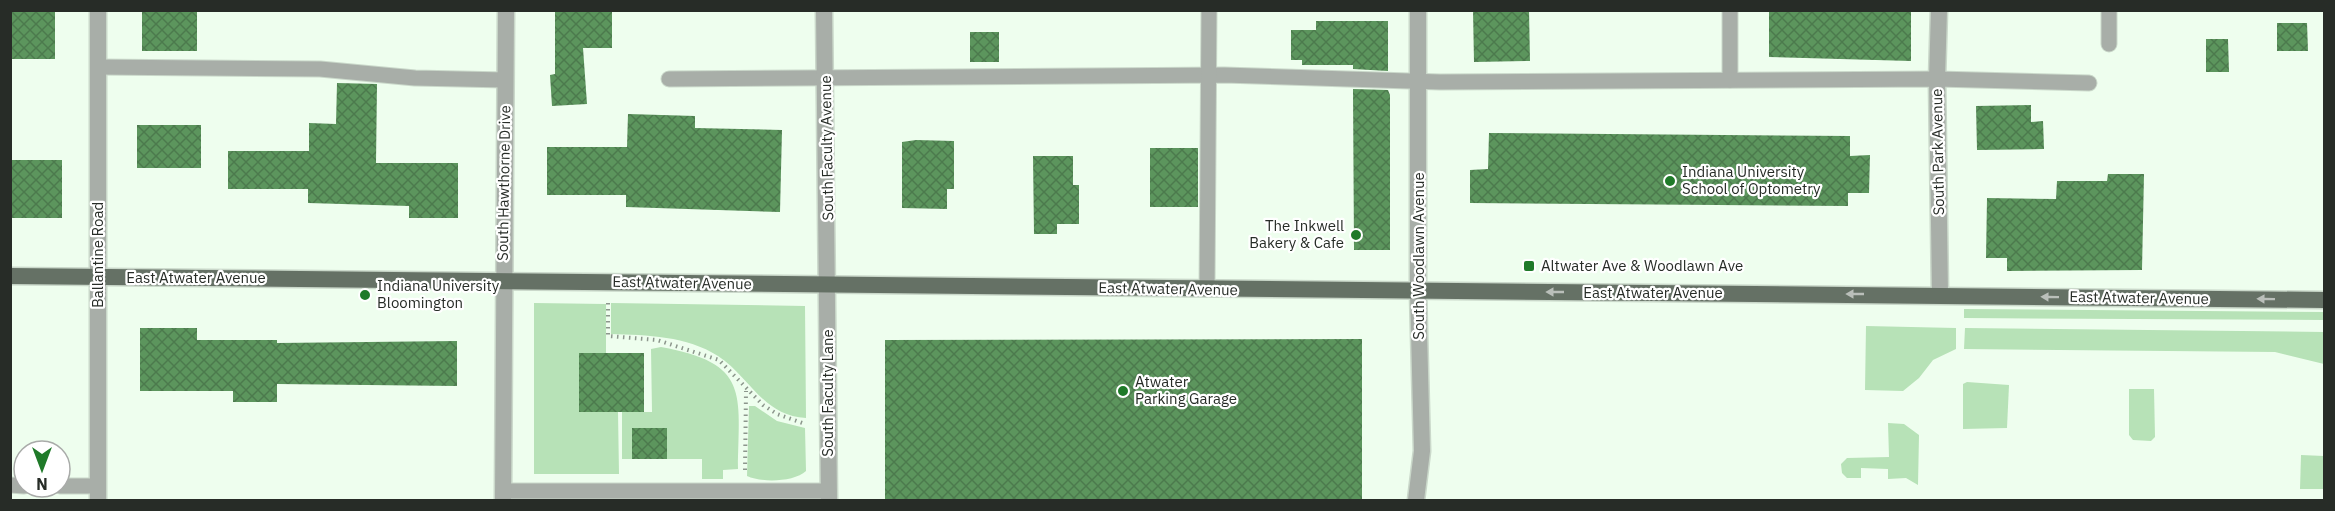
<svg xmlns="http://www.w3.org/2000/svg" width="2335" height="511" viewBox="0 0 2335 511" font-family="'IBM Plex Sans',sans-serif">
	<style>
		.green { fill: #b7e2b7 }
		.building { fill: url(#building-cross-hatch) }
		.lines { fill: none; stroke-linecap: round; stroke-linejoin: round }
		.service-casing { stroke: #cad8ca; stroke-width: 17 }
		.minor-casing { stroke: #cad8ca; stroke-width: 19 }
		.primary-casing { stroke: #cad8ca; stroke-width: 19 }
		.path { stroke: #8c968c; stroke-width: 4; stroke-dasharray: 1.5 4.5; stroke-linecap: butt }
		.service { stroke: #a8aea8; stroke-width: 15 }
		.minor { stroke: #a8aea8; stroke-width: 16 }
		.primary { stroke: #657165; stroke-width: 16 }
		.oneway { fill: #babfba }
		.poi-dot { fill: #1f7a29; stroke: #fff; stroke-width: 2 }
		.labels { text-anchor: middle; stroke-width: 4.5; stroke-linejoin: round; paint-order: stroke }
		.street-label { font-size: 15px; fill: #272c27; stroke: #fff }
		.poi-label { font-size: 15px; fill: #272c27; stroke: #fff; text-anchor: start }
	</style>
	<defs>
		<pattern id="building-cross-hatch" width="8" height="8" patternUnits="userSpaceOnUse" patternTransform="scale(1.5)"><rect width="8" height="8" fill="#5c955d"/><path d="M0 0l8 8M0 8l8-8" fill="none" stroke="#4c7a4d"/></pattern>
	</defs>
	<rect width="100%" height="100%" fill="#eefeee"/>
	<g class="green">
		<path d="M534 303 606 304V353L579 354V411L618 412 619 474H534Z"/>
		<path d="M611 303 805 306 806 418C763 416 750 377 718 356 687 336 647 335 611 334Z"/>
		<path d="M1964 309 2324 312V320L1964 318Z"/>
		<path d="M1866 326 1956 328V349L1933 360 1919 378 1903 391 1865 390Z"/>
		<path d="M1965 328 2324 332V364L2275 352 1964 349Z"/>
		<path d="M661 347C750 363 739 393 738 469L723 470V479H702V459H667V428H632V459H622V412H652L651 349Z"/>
		<path d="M1967 382 2009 385 2007 428 1963 429V384Z"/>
		<path d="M2129 389H2154L2155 437 2151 441 2133 440 2129 435Z"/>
		<path d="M749 406H755L777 421 805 428 806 471C794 482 762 483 747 476Z"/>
		<path d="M1888 423 1904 424 1919 435 1918 485 1906 478 1888 479V469L1861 468V478H1847L1842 473 1841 464 1847 458 1889 457Z"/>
		<path d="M2301 455 2324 456V489H2300Z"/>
	</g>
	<g class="building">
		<rect x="10" y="10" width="45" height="49"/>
		<rect x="142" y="10" width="55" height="41"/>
		<path d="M555 10H612V48H583L587 104 552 106 550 75 555 74Z"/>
		<path d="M1473 10H1529L1530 61 1474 62Z"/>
		<path d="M1769 10H1911V61L1769 57Z"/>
		<path d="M1316 21H1388V71L1353 69V65H1302V60H1291V30H1316Z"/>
		<path d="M2277 23H2307L2308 51H2277Z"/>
		<rect x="970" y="32" width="29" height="30"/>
		<path d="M2206 39H2228L2229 72H2206Z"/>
		<path d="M337 83 377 84 376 163H458V218H409V206L308 203V189H228V151H309V123L336 124Z"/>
		<path d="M1353 89 1388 90 1390 95V250H1354Z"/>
		<path d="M2031 105V122L2043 121 2044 149 1977 150 1976 106Z"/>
		<path d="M628 114 695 116V128L782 130 780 212 626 207V195H547V147H627Z"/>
		<rect x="137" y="125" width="64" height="43"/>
		<path d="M1489 133 1850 136V156L1870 155 1869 193H1848V206L1470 203V170L1488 169Z"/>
		<path d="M916 140 954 141V189H947V209L902 208V142Z"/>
		<rect x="1150" y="148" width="48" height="59"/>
		<path d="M1033 156H1073V185H1079V224H1057V234H1034Z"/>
		<rect x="10" y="160" width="52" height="58"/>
		<path d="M2108 174H2144L2142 270 2007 271V258H1986L1987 198 2056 199 2057 181H2107Z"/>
		<path d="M140 328H197V340H277V343L457 341V386L277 384V402H233V391H140Z"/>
		<path d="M1362 339V501H885V340Z"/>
		<rect x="579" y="353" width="65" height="59"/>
		<rect x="632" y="428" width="35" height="31"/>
	</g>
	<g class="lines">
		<g class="service-casing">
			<g id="service">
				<path d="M1730 10V80"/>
				<path d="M2109 44V10"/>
				<path d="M98 67 320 69 415 78 505 80"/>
				<path d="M669 79 1224 75 1440 82 1937 79 2089 83"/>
				<path d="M1207 289 1209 10"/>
				<path d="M10 485 24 486"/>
				<path d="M60 486H98"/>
				<path d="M503 491H829"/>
			</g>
		</g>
		<g class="minor-casing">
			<g id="minor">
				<path d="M98 10V500"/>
				<path d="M824 10 829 500"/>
				<path d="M1939 10 1937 79 1940 294"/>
				<path d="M503 500 506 10"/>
				<path d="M1416 500 1422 451 1418 292V10"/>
			</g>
		</g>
		<g class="primary-casing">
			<path id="primary" d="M10 276 2324 300"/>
		</g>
		<g class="path">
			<path d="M608 303V336L657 340 719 360 763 405 777 414 805 424"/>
			<path d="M745 470 746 391"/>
		</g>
		<use href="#service" class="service"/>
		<use href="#minor" class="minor"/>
		<use href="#primary" class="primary"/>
	</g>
	<defs><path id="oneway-solid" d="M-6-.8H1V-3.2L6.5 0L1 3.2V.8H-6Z" transform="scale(1.5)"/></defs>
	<g class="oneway">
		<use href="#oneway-solid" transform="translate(1555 292) rotate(-180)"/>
		<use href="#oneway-solid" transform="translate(1855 294) rotate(180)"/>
		<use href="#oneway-solid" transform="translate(2050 297) rotate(-179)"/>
		<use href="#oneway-solid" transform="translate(2266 299) rotate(-179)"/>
	</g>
	<g class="poi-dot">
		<circle cx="1670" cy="181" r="6"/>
		<circle cx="1356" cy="235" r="6"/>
		<rect x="1523" y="260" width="12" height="12" rx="3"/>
		<circle cx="365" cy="295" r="6"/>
		<circle cx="1123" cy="391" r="6"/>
	</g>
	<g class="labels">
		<g class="street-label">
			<text transform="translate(827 148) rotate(-91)" y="5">South Faculty Avenue</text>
			<text transform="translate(1938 152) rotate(-91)" y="5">South Park Avenue</text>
			<text transform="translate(504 183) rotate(-89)" y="5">South Hawthorne Drive</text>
			<text transform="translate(98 255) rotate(-90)" y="5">Ballantine Road</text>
			<text transform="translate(1419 256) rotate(-90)" y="5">South Woodlawn Avenue</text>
			<text x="196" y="283">East Atwater Avenue</text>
			<text transform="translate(682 283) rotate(1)" y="5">East Atwater Avenue</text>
			<text transform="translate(1168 289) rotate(1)" y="5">East Atwater Avenue</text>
			<text x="1653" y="298">East Atwater Avenue</text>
			<text transform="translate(2139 298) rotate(1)" y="5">East Atwater Avenue</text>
			<text transform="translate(828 393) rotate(-90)" y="5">South Faculty Lane</text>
		</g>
		<g class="poi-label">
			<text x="1682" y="177">Indiana University<tspan x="1682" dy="17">School of Optometry</tspan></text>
			<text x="1344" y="231" text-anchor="end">The Inkwell<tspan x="1344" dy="17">Bakery &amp; Cafe</tspan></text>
			<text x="1541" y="271">Altwater Ave &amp; Woodlawn Ave</text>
			<text x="377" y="291">Indiana University<tspan x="377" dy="17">Bloomington</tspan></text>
			<text x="1135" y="387">Atwater<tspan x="1135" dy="17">Parking Garage</tspan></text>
		</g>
	</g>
	<rect width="2335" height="511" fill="none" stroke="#272c27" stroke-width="24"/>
	<g transform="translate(42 469) rotate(180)"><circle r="28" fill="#ffffff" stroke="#a9aba9" stroke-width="1.5"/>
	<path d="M0-4.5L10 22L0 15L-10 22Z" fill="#1f7a29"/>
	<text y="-9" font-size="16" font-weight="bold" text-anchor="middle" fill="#272c27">N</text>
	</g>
</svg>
